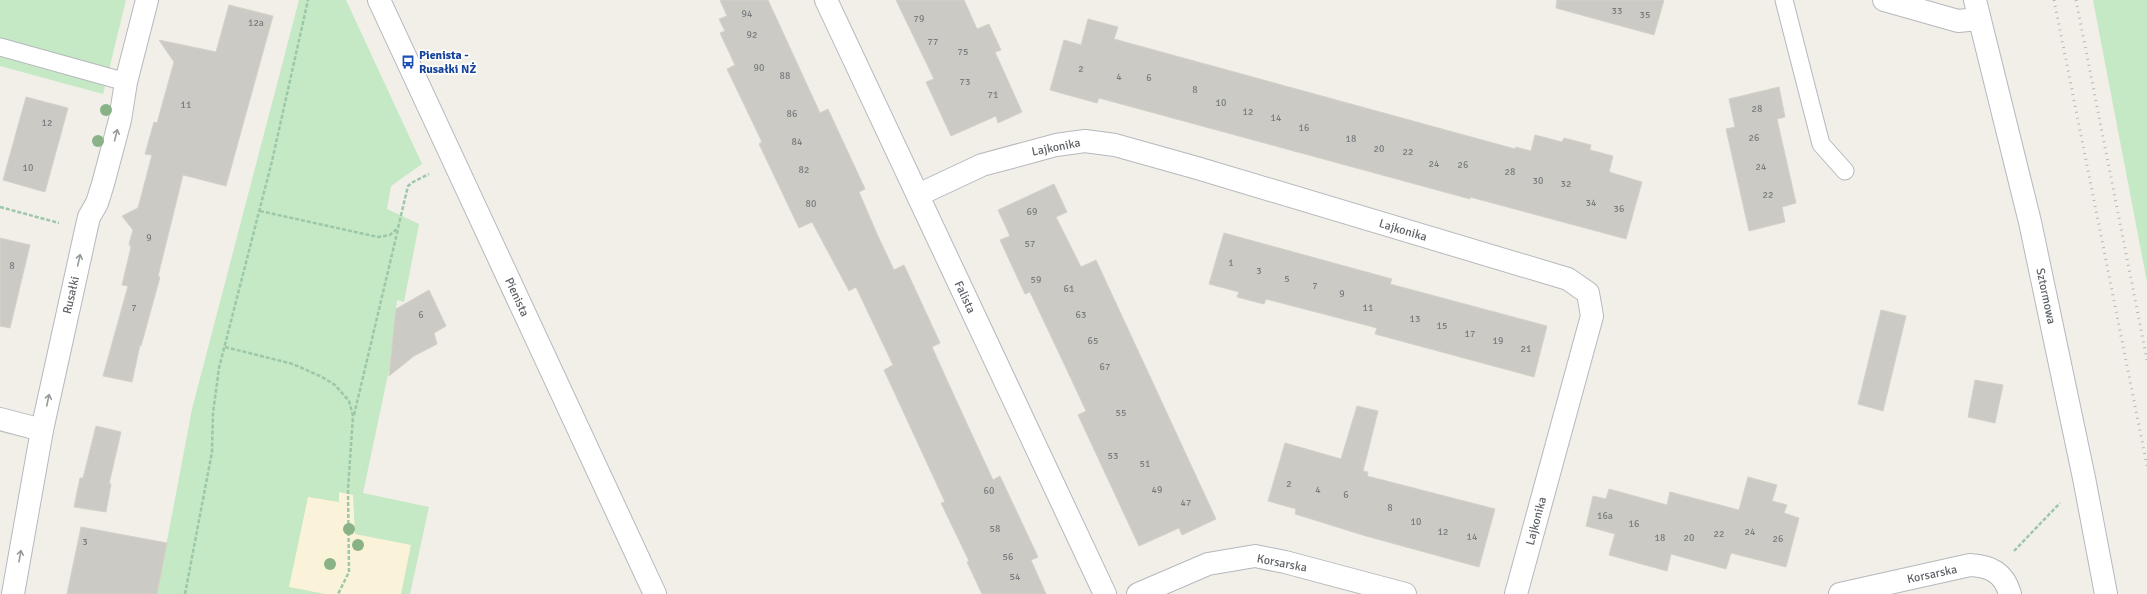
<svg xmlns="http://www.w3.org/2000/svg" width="2147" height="594" viewBox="0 0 2147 594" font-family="Signika,sans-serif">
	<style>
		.green { fill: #c5e8c5 }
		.sand { fill: #fbf3d9 }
		.building { fill: #cccac5; stroke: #d6d1c6 }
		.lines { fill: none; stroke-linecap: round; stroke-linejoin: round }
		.service-casing { stroke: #b5b8bc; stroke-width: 19 }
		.minor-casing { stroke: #b5b8bc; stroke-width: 24 }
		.tertiary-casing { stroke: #b5b8bc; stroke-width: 24 }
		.path { stroke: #9cc7a9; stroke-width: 2.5; stroke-dasharray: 4 2; stroke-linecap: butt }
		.service { stroke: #fff; stroke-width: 17 }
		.minor { stroke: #fff; stroke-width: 22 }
		.tertiary { stroke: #fff; stroke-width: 22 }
		.rail { stroke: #b6b7b8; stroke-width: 3; stroke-dasharray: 1 5; stroke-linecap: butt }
		.tree { fill: #89b387 }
		.oneway { stroke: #979a9d }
		.labels { text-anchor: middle; stroke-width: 3.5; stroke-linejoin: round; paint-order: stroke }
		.number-label { font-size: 10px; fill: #7a7d7f }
		.transit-label { font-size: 12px; font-weight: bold; fill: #164399; stroke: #fff; text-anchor: start }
		.street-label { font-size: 12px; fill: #5f6368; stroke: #fff }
	</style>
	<rect width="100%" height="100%" fill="#f1efe8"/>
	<g class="green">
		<path d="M0 0H126L103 94 0 66Z"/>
		<path d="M299 0H346L422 164 391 186 387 209 419 224 404 302 397 300 390 365 363 493 429 507 410 594H157L192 409Z"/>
		<path d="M2093 0H2147V282Z"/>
	</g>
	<path class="sand" d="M339 492 353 495 355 534 411 545 401 594H325L289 587 308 497 339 502Z"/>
	<g class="building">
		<path d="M720 0H768L820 113 828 109 865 189 859 192 877 234 894 270 904 265 940 343 932 347 956 400 993 480 1000 476 1038 557 1031 560 1046 594H982L967 562 969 561 941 503 945 502 884 370 893 365 856 287 849 291 812 222 799 228 759 144 762 142 727 69 735 65 720 33 725 31 719 19 727 16Z"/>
		<path d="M896 0H964L977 29 989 24 1001 50 995 52 1022 112 998 123 996 116 951 136 926 82 934 79Z"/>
		<path d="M1557 0H1664L1654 35 1556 8Z"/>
		<path d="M229 5 273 16 226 186 183 175 158 276 160 277 141 346 140 345 132 382 103 376 128 286 122 285 131 247 129 244 133 230 122 216 138 208 152 155 145 154 154 122 157 123 174 62 159 40 216 52Z"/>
		<path d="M1088 19 1118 27 1114 39 1515 149 1516 147 1531 151 1535 135 1562 142 1564 138 1591 145 1590 150 1613 156 1609 172 1642 182 1626 239 1470 197V199L1099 98 1097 103 1050 90 1064 40 1081 45Z"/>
		<path d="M1779 87 1785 117 1777 119 1796 203 1782 207 1785 222 1749 231 1726 129 1735 127 1729 99Z"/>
		<path d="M26 97 68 108 45 192 3 180Z"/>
		<path d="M1054 184 1067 212 1056 217 1081 267 1096 260 1216 519 1182 535 1179 528 1139 546 1078 415 1086 411 1066 368 1030 292 1025 294 1000 240 1010 236 998 210Z"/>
		<path d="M1224 233 1392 279 1390 284 1547 326 1534 377 1375 334 1377 328 1266 299 1264 304 1237 297 1239 292 1209 284Z"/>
		<path d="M0 238 30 245 10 328 0 326Z"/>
		<path d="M429 290 446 326 434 333 437 344 414 356 389 376 396 309Z"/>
		<path d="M1881 310 1906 316 1883 411 1858 404Z"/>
		<path d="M1975 380 2003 385 1995 423 1968 417Z"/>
		<path d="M1357 406 1378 411 1363 471 1368 472 1367 476 1495 509 1479 567 1366 536 1295 514 1296 509 1268 501 1285 443 1341 459Z"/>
		<path d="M96 426 121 432 109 484H111L106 512 74 507 80 478H83Z"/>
		<path d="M1748 477 1777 485 1772 501 1787 505 1784 513 1799 518 1786 567 1731 553 1726 569 1671 554 1667 571 1609 555 1615 534 1586 526 1593 496 1606 499 1609 489 1667 505 1670 492 1739 510Z"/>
		<path d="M81 527 167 543 157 594H67Z"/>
	</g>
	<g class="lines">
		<g class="service-casing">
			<g id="service">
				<path d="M1784 0 1821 144 1845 171"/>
				<path d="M0 47 126 82"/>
			</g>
		</g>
		<g class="minor-casing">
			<g id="minor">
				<path d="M826 0 1105 594"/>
				<path d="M1884 0 1958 21 1979 19"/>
				<path d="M1975 0 2030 222 2084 478 2106 594"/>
				<path d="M918 195 982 165 1056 145 1085 141 1115 145 1197 168 1568 279 1588 293 1592 316 1516 594"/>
				<path d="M0 419 42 430"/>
				<path d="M13 594 42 430 86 230 89 217 97 203 103 184 120 120 126 82 147 0"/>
				<path d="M1138 594 1208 564 1255 556 1285 562 1405 594"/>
				<path d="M1840 594 1970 565C1991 566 2004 573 2010 594"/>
			</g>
		</g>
		<g class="tertiary-casing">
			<path id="tertiary" d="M379 0 655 594"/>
		</g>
		<g class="path">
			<path d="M0 207 59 223"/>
			<path d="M260 211 378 237 390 235 398 228 408 186 413 182 429 174"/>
			<path d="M225 347 293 364 322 377 335 385 349 401 353 416 348 489 349 572 338 594"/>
			<path d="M354 415 398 229"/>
			<path d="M2014 551 2060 503"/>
			<path d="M185 594 212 452 213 413 219 368 272 161 308 0"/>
		</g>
		<use href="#service" class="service"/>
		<use href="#minor" class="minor"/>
		<use href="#tertiary" class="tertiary"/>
		<g class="rail">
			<path d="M2054 0 2147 466"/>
			<path d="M2076 0 2147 360"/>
		</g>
	</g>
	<g class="tree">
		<circle cx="106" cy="110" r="6"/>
		<circle cx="98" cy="141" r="6"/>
		<circle cx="349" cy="529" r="6"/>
		<circle cx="358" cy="545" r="6"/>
		<circle cx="330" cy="564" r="6"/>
	</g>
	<defs><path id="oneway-shaft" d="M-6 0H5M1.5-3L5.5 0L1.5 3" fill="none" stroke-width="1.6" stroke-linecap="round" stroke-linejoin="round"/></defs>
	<g class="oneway">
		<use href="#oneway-shaft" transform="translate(116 135) rotate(-76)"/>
		<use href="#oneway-shaft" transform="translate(79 260) rotate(-77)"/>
		<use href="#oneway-shaft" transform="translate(48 400) rotate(-78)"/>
		<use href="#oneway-shaft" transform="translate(20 556) rotate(-80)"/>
	</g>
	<defs>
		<g id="bus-bare" transform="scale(1.08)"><path d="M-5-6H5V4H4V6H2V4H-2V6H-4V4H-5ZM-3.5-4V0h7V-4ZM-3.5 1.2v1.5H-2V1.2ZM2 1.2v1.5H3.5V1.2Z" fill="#1a4fb4" stroke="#fff" stroke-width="2.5" paint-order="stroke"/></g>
	</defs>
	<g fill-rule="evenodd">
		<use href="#bus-bare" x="408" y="62"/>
	</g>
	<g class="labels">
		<g class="number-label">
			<text x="1617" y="14">33</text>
			<text x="747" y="17">94</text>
			<text x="1645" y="18">35</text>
			<text x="919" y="22">79</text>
			<text x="256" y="26">12a</text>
			<text x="752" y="38">92</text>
			<text x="933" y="45">77</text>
			<text x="963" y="55">75</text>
			<text x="759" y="71">90</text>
			<text x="1081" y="72">2</text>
			<text x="785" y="79">88</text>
			<text x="1119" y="80">4</text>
			<text x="1149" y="81">6</text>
			<text x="965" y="85">73</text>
			<text x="1195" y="93">8</text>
			<text x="993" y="98">71</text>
			<text x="1221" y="106">10</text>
			<text x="186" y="108">11</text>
			<text x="1757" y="112">28</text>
			<text x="1248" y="115">12</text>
			<text x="792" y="117">86</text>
			<text x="1276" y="121">14</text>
			<text x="47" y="126">12</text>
			<text x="1304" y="131">16</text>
			<text x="1754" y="141">26</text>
			<text x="1351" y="142">18</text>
			<text x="797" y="145">84</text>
			<text x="1379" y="152">20</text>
			<text x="1408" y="155">22</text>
			<text x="1434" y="167">24</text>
			<text x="1463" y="168">26</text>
			<text x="1761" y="170">24</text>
			<text x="28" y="171">10</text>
			<text x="804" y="173">82</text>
			<text x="1510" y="175">28</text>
			<text x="1538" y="184">30</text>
			<text x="1566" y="187">32</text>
			<text x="1768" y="198">22</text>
			<text x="1591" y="206">34</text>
			<text x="811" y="207">80</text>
			<text x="1619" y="212">36</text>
			<text x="1032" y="215">69</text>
			<text x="149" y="241">9</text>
			<text x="1030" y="247">57</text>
			<text x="1231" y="266">1</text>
			<text x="12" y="269">8</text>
			<text x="1259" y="274">3</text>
			<text x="1287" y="282">5</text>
			<text x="1036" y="283">59</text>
			<text x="1315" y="289">7</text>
			<text x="1069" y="292">61</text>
			<text x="1342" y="297">9</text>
			<text x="134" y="311">7</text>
			<text x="1368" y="311">11</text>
			<text x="421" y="318">6</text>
			<text x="1081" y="318">63</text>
			<text x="1415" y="322">13</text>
			<text x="1442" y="329">15</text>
			<text x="1470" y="337">17</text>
			<text x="1093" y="344">65</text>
			<text x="1498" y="344">19</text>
			<text x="1526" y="352">21</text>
			<text x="1105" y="370">67</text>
			<text x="1121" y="416">55</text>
			<text x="1113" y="459">53</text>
			<text x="1145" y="467">51</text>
			<text x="1289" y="487">2</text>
			<text x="1157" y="493">49</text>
			<text x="1318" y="493">4</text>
			<text x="989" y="494">60</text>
			<text x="1346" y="498">6</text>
			<text x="1186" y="506">47</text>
			<text x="1390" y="511">8</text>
			<text x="1605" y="519">16a</text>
			<text x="1416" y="525">10</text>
			<text x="1634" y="527">16</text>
			<text x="995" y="532">58</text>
			<text x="1443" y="535">12</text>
			<text x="1750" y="535">24</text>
			<text x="1719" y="537">22</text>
			<text x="1472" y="540">14</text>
			<text x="1660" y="541">18</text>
			<text x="1689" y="541">20</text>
			<text x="1778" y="542">26</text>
			<text x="85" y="545">3</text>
			<text x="1008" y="560">56</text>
			<text x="1015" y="580">54</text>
		</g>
		<g class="transit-label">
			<text x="419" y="59">Pienista -<tspan x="419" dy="14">Rusałki NŻ</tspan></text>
		</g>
		<g class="street-label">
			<text transform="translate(1056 147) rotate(-11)" y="4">Lajkonika</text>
			<text transform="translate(1403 230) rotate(17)" y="4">Lajkonika</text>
			<text transform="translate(71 295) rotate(-77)" y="4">Rusałki</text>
			<text transform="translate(2046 296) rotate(78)" y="4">Sztormowa</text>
			<text transform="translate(517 297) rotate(65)" y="4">Pienista</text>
			<text transform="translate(965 297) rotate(65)" y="4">Falista</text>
			<text transform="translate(1536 521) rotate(-75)" y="4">Lajkonika</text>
			<text transform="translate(1282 563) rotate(11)" y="4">Korsarska</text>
			<text transform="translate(1932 574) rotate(-12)" y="4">Korsarska</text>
		</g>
	</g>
</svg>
